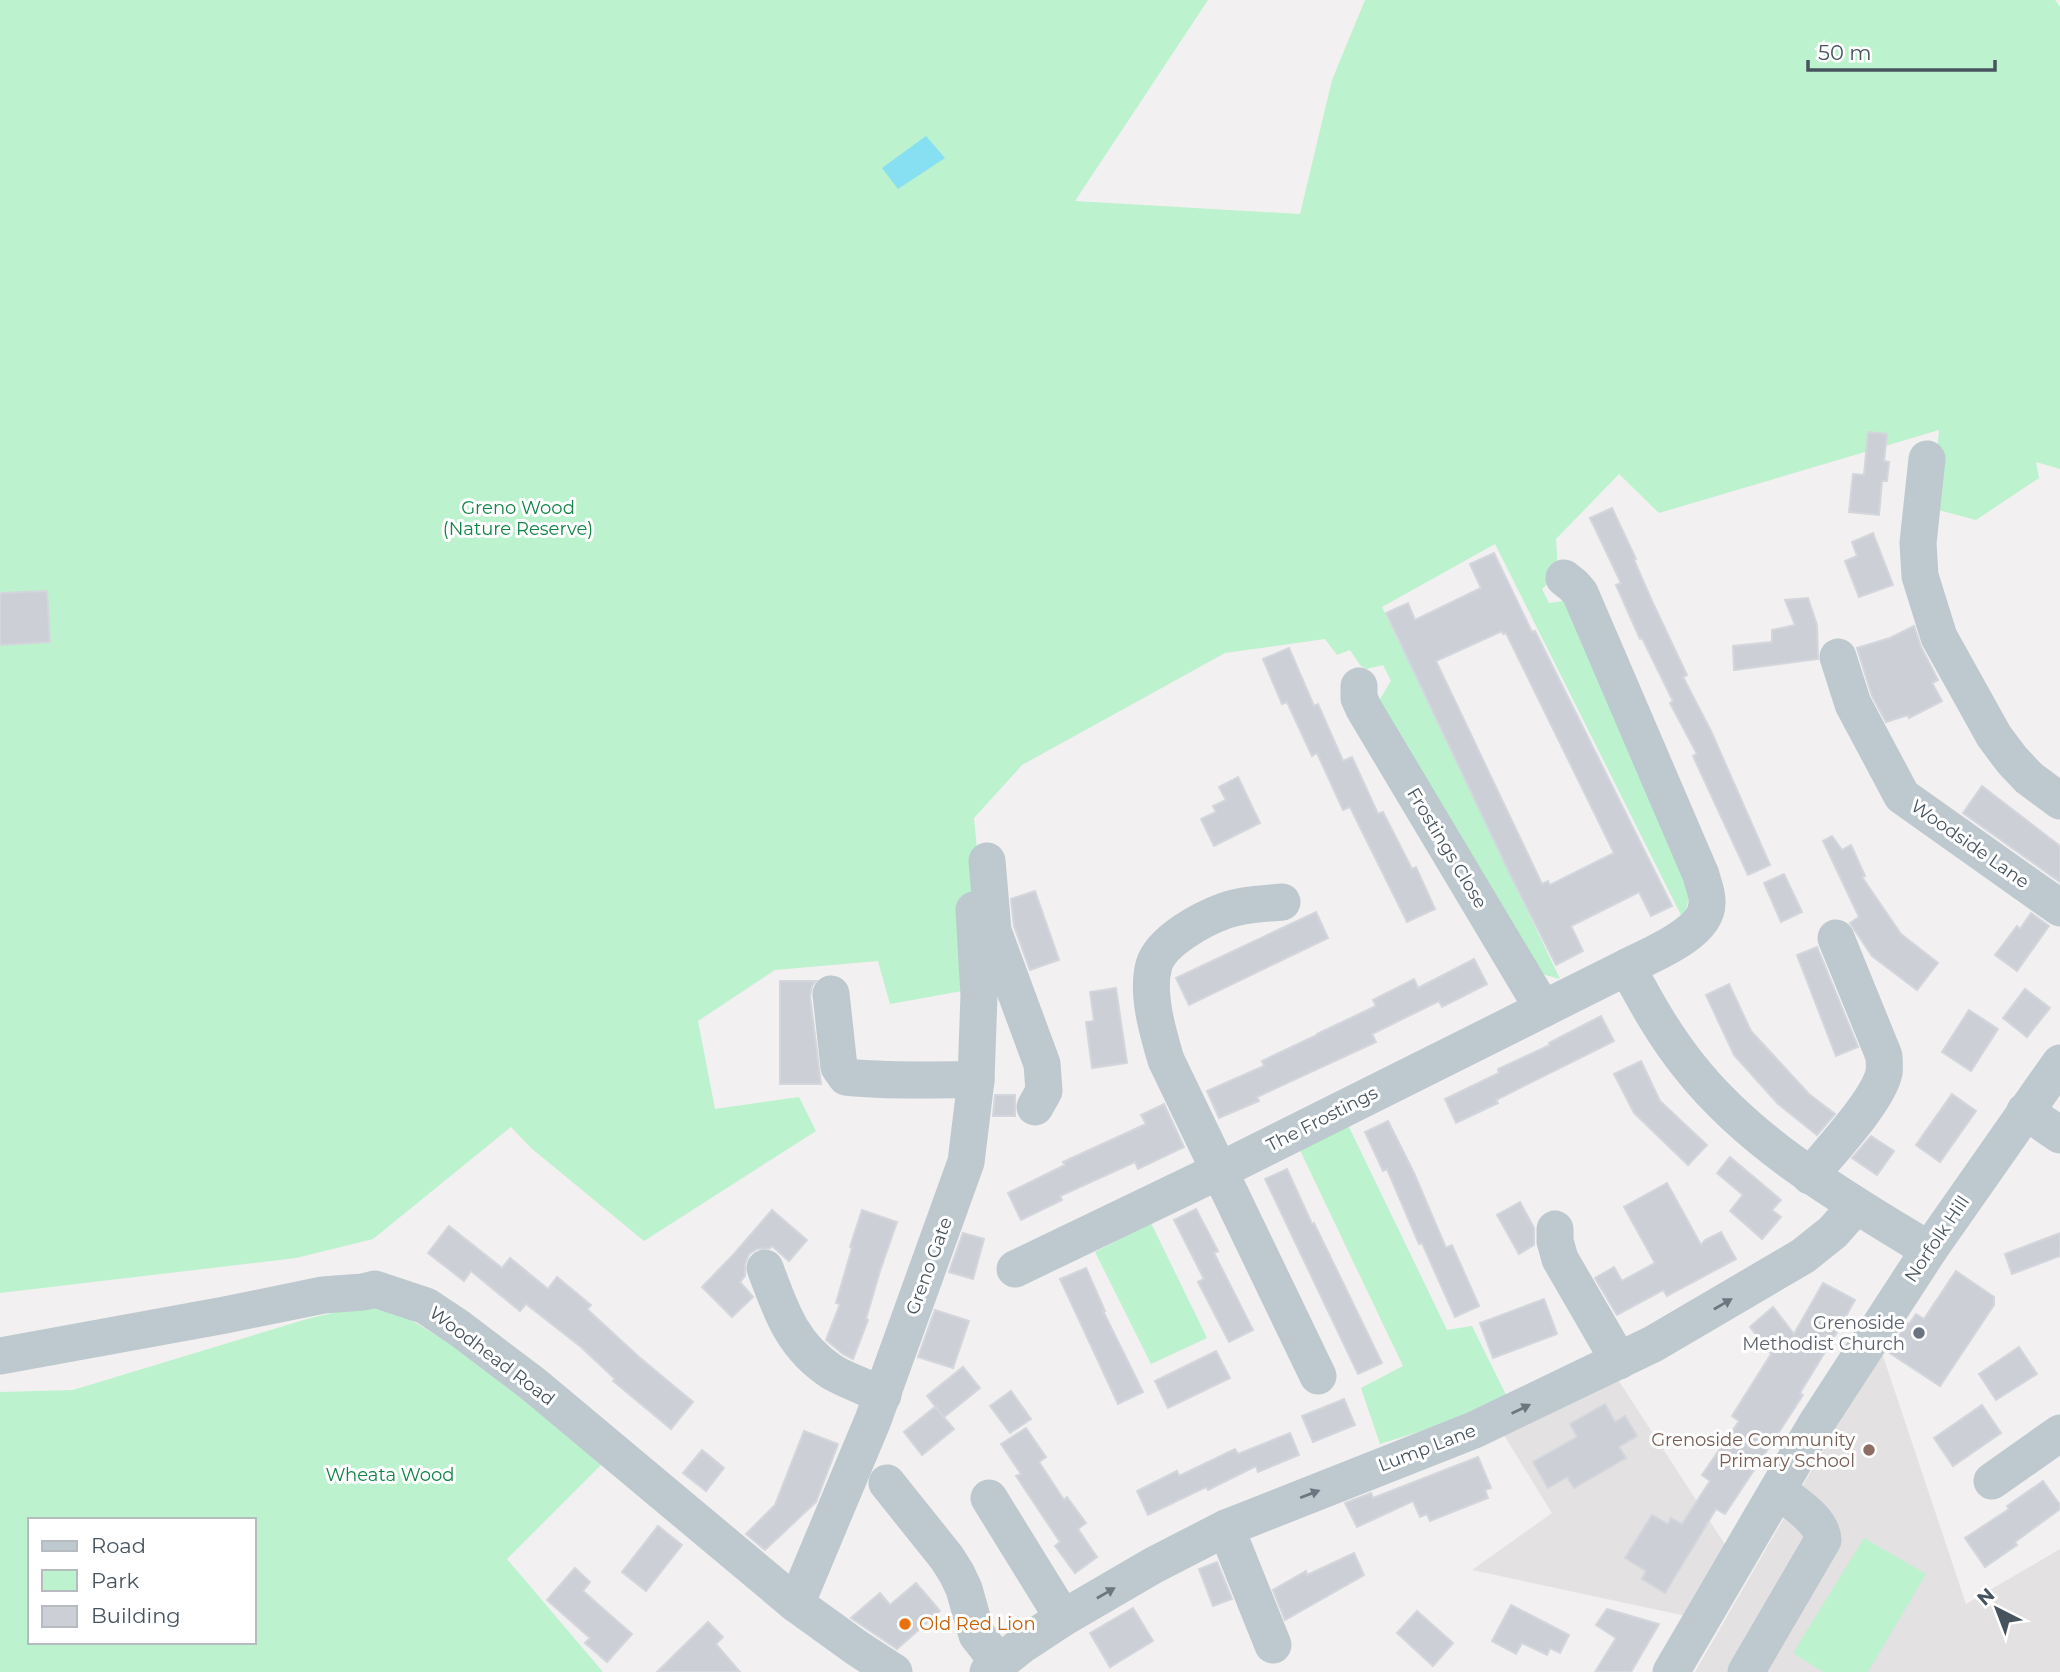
<svg xmlns="http://www.w3.org/2000/svg" width="2060" height="1672" viewBox="0 0 2060 1672" font-family="Montserrat,sans-serif">
	<style>
		.education { fill: #e3e1e2 }
		.green { fill: #bcf2ce; fill-rule: evenodd }
		.water { fill: #87e0f1 }
		.building { fill: #cccfd5; stroke: #d3d6dc; stroke-width: 2; fill-rule: evenodd }
		.lines { fill: none; stroke-linecap: round; stroke-linejoin: round }
		.minor { stroke: #bdc8cf; stroke-width: 37 }
		.oneway { fill: #6a7780 }
		.worship-dot { fill: #6b7280; stroke: #fff; stroke-width: 2.5 }
		.education-dot { fill: #8d6e63; stroke: #fff; stroke-width: 2.5 }
		.food-dot { fill: #e8710a; stroke: #fff; stroke-width: 2.5 }
		.labels { text-anchor: middle; stroke-width: 6; stroke-linejoin: round; paint-order: stroke }
		.park-label { font-size: 18px; fill: #128546; stroke: #fff }
		.street-label { font-size: 18px; fill: #47545e; stroke: #fff }
		.worship-label { font-size: 18px; fill: #5b616d; stroke: #fff; text-anchor: end }
		.education-label { font-size: 18px; fill: #785e54; stroke: #fff; text-anchor: end }
		.food-label { font-size: 18px; fill: #c56008; stroke: #fff; text-anchor: start }
	</style>
	<rect width="100%" height="100%" fill="#f2f0f0"/>
	<g class="education">
		<path d="M1881 1350 1966 1604 2060 1549V1672H1695Z"/>
		<path d="M1615 1375 1726 1546 1686 1616 1472 1570 1552 1513 1502 1432Z"/>
	</g>
	<g class="green">
		<path d="M0 0H1208L1075 201 1300 214 1332 80 1365 0H2055L2060 7V469L2036 462 2039 478 1976 520 1931 508 1939 430 1659 513 1619 474 1556 539C1557 563 1562 573 1542 589L1549 603 1563 601 1572 606 1680 857 1689 898 1683 919 1495 544 1382 607 1560 979 1542 974 1381 711 1380 699 1391 681 1383 665 1366 669 1360 665 1350 650 1337 655 1325 639 1225 653 1022 765 974 818 990 986 890 1004 878 961 775 970 698 1021 715 1109 799 1097 816 1131 644 1241 531 1148 511 1127 373 1239 296 1258 0 1293Z"/>
		<path d="M1348 1125 1447 1330 1472 1326 1510 1403 1380 1444 1361 1388 1403 1366 1299 1148Z"/>
		<path d="M1151 1223 1207 1338 1151 1364 1095 1252Z"/>
		<path d="M384 1304 478 1360 603 1463 507 1559 603 1672H0V1392L73 1390 307 1319 349 1309ZM30 1520H254V1642H30Z"/>
		<path d="M1864 1538 1926 1574 1868 1672H1823L1793 1653Z"/>
	</g>
	<path class="water" d="M926 136 945 158 898 189 882 168Z"/>
	<g class="building">
		<path d="M1868 432 1887 434 1884 461 1889 462 1887 481H1882L1879 515 1849 512 1853 474 1864 475Z"/>
		<path d="M1612 508 1636 559 1634 560 1652 601 1687 675 1683 677 1711 731 1770 865 1748 875 1693 756 1697 754 1670 703 1673 701 1642 638 1640 639 1616 585 1621 583 1590 518Z"/>
		<path d="M1873 533 1893 585 1859 597 1845 561 1857 556 1852 542Z"/>
		<path d="M1494 553 1532 632 1535 631 1672 906 1651 916 1639 892 1571 926 1583 951 1556 965 1510 874 1386 613 1408 603 1415 620 1481 588 1470 564ZM1502 631 1503 634 1506 633 1614 853 1550 885 1548 881 1542 884 1436 661Z"/>
		<path d="M47 591 50 642 0 645V593Z"/>
		<path d="M1808 598 1817 625 1818 659 1734 670 1733 646 1772 642V630L1795 625 1785 600Z"/>
		<path d="M1914 626 1921 647 1938 680 1932 683 1942 701 1909 718 1908 715 1886 722 1872 696 1857 648 1890 638Z"/>
		<path d="M1289 648 1314 706 1318 704 1343 761 1352 757 1378 814 1383 812 1412 869 1416 867 1435 909 1407 922 1350 807 1343 810 1317 753 1312 756 1287 702 1282 704 1263 659Z"/>
		<path d="M1238 777 1260 823 1214 846 1201 819 1216 812 1213 806 1226 800 1219 787Z"/>
		<path d="M1982 786 2060 846V882L1963 813Z"/>
		<path d="M1832 836 1842 850 1851 845 1865 876 1862 877 1901 934 1938 963 1917 990 1872 956 1850 923 1859 917 1823 841Z"/>
		<path d="M1784 874 1802 912 1781 922 1764 883Z"/>
		<path d="M1035 891 1059 960 1030 970 1014 926 1011 899Z"/>
		<path d="M1316 912 1328 938 1189 1005 1176 978Z"/>
		<path d="M2031 913 2049 926 2017 971 1995 955 2017 926 2020 929Z"/>
		<path d="M1817 947 1858 1047 1836 1056 1797 955Z"/>
		<path d="M1474 959 1487 984 1442 1007 1439 1001 1372 1034 1376 1042 1257 1097 1259 1101 1219 1118 1207 1091 1264 1066 1262 1061 1317 1035V1034L1376 1006 1373 1000 1414 979 1418 988Z"/>
		<path d="M780 981H816L812 986 810 996 821 1084H780Z"/>
		<path d="M1729 984 1751 1031 1809 1094 1835 1114 1817 1135 1778 1104 1734 1055 1706 995Z"/>
		<path d="M1116 988 1127 1063 1092 1068 1086 1022 1094 1021 1090 992Z"/>
		<path d="M2025 989 2050 1008 2027 1037 2003 1018Z"/>
		<path d="M1969 1010 1998 1029 1971 1071 1942 1052Z"/>
		<path d="M1601 1016 1614 1041 1496 1100 1498 1103 1456 1123 1445 1099 1499 1073 1498 1069 1550 1045 1549 1043Z"/>
		<path d="M1641 1061 1660 1101 1707 1145 1688 1165 1634 1113 1614 1074Z"/>
		<path d="M1952 1094 1976 1111 1940 1162 1916 1145Z"/>
		<path d="M995 1095H1015V1116H993Z"/>
		<path d="M1164 1104 1184 1147 1138 1169 1135 1162 1060 1196 1062 1200 1021 1220 1008 1193 1065 1165 1063 1162 1146 1124 1141 1115Z"/>
		<path d="M1388 1121 1414 1173 1446 1248 1452 1245 1479 1306 1455 1317 1422 1243 1419 1244 1387 1169 1383 1171 1365 1132Z"/>
		<path d="M1871 1136 1894 1151 1877 1175 1852 1158Z"/>
		<path d="M1730 1157 1781 1200 1772 1210 1781 1217 1762 1239 1730 1211 1743 1195 1717 1173Z"/>
		<path d="M1287 1169 1312 1224 1314 1223 1382 1363 1358 1374 1265 1179Z"/>
		<path d="M1667 1183 1701 1245 1705 1240 1721 1232 1736 1259 1667 1296 1663 1290 1617 1315 1595 1278 1614 1267 1622 1281 1655 1263 1624 1207Z"/>
		<path d="M1520 1202 1534 1228V1245L1519 1254 1497 1215Z"/>
		<path d="M1196 1209 1218 1251 1214 1253 1253 1330 1229 1342 1198 1282 1204 1279 1174 1220Z"/>
		<path d="M772 1210 807 1240 789 1261 772 1246 770 1248 757 1249 749 1254 745 1264V1276L740 1282 753 1297 732 1317 702 1287 733 1255Z"/>
		<path d="M862 1210 897 1222 880 1271 866 1319 868 1320 853 1359 843 1354 826 1340 840 1304 836 1303 852 1248 850 1247Z"/>
		<path d="M449 1226 502 1268 510 1258 548 1289 557 1277 591 1305 587 1309 639 1357 693 1402 671 1429 613 1381 615 1379 581 1347 526 1304 520 1311 471 1271 464 1281 428 1253Z"/>
		<path d="M963 1233 984 1239 973 1279 949 1272Z"/>
		<path d="M2060 1233V1256L2012 1274 2005 1254Z"/>
		<path d="M1086 1268 1105 1311H1103L1143 1392 1118 1404 1060 1279Z"/>
		<path d="M1956 1271 1994 1297V1305L1940 1386 1888 1352 1907 1323 1909 1324 1916 1314 1924 1319Z"/>
		<path d="M1823 1283 1855 1300 1836 1334 1800 1393 1803 1395 1766 1452 1725 1514 1716 1509 1665 1593 1642 1579 1646 1571 1625 1558 1652 1515 1668 1524 1671 1518 1682 1524 1710 1481 1702 1475 1739 1421 1732 1416 1771 1354 1750 1327 1773 1307 1794 1334Z"/>
		<path d="M1544 1299 1557 1334 1493 1358 1480 1323Z"/>
		<path d="M935 1310 969 1321 953 1368 918 1357Z"/>
		<path d="M2019 1347 2037 1374 1996 1400 1979 1374Z"/>
		<path d="M1216 1351 1230 1378 1168 1408 1155 1381Z"/>
		<path d="M963 1367 980 1388 944 1417 927 1396Z"/>
		<path d="M1011 1391 1031 1419 1010 1433 990 1406Z"/>
		<path d="M1344 1399 1355 1425 1313 1442 1302 1416Z"/>
		<path d="M1605 1404 1615 1422 1625 1416 1637 1436 1619 1447 1626 1458 1574 1488 1567 1477 1548 1488 1533 1462 1577 1437 1570 1424Z"/>
		<path d="M1982 1405 2001 1433 1953 1466 1934 1438Z"/>
		<path d="M935 1407 954 1429 922 1455 904 1432Z"/>
		<path d="M1026 1428 1046 1457 1039 1462 1064 1500 1067 1497 1086 1523 1078 1529 1097 1557 1075 1573 1055 1546 1060 1542 1016 1476 1021 1474 1001 1444Z"/>
		<path d="M804 1431 838 1444 816 1502 765 1550 746 1534 775 1505Z"/>
		<path d="M1290 1433 1299 1455 1258 1472 1256 1466 1208 1490 1206 1487 1148 1515 1137 1491 1177 1471 1179 1476 1235 1449 1238 1454Z"/>
		<path d="M702 1450 724 1468 706 1491 683 1473Z"/>
		<path d="M1478 1457 1491 1488 1485 1490 1488 1498 1430 1521 1427 1514 1420 1517 1413 1501 1357 1527 1345 1503 1371 1493 1373 1498Z"/>
		<path d="M2043 1481 2060 1505V1509L2015 1542 2017 1545 1985 1567 1965 1538 2009 1509 2007 1506Z"/>
		<path d="M658 1526 682 1545 646 1591 622 1572Z"/>
		<path d="M1354 1553 1364 1575 1285 1620 1273 1590 1306 1571 1307 1575Z"/>
		<path d="M1217 1562 1232 1599 1213 1606 1199 1569Z"/>
		<path d="M575 1568 590 1582 583 1591 632 1634 607 1662 585 1643 590 1638 547 1600Z"/>
		<path d="M916 1583 940 1611 897 1649 851 1618 880 1593 890 1605Z"/>
		<path d="M1511 1605 1569 1635 1560 1653 1550 1648 1547 1655 1522 1643 1516 1654 1492 1641Z"/>
		<path d="M1133 1608 1153 1641 1110 1667 1090 1633Z"/>
		<path d="M1607 1609 1659 1624 1631 1672H1595L1616 1638 1596 1625Z"/>
		<path d="M1417 1611 1453 1643 1433 1666 1397 1633Z"/>
		<path d="M708 1622 723 1637 716 1644 740 1672H657Z"/>
	</g>
	<g class="lines">
		<g class="minor">
			<path d="M1927 459 1918 543 1920 576 1939 637 1994 736 2012 760 2029 778 2060 801"/>
			<path d="M1838 657 1853 704 1902 796 2060 908"/>
			<path d="M1359 686V698L1364 709 1543 1009"/>
			<path d="M987 861 993 931 1042 1064 1044 1091 1035 1107"/>
			<path d="M1282 902C1263 904 1243 904 1224 911 1202 919 1161 941 1154 965 1146 993 1158 1033 1166 1060L1318 1376"/>
			<path d="M1627 967C1646 1002 1664 1035 1689 1066 1752 1146 1844 1198 1929 1250"/>
			<path d="M831 994 839 1067 846 1077C889 1082 933 1079 976 1080"/>
			<path d="M2025 1111 2060 1135"/>
			<path d="M1810 1176C1830 1151 1877 1102 1884 1073 1885 1067 1884 1062 1884 1056L1836 938"/>
			<path d="M1555 1229V1241L1560 1259 1619 1361"/>
			<path d="M765 1268C781 1311 792 1346 832 1372 847 1381 866 1387 883 1395"/>
			<path d="M1015 1269 1221 1170 1627 967C1650 955 1707 934 1707 903 1708 894 1703 884 1701 875L1580 593 1574 586 1564 578"/>
			<path d="M0 1356 225 1315 323 1295 363 1292 375 1289 426 1306 459 1328 533 1384 796 1604 857 1648 894 1672"/>
			<path d="M1992 1481 2060 1433"/>
			<path d="M887 1483 947 1558 957 1574 964 1589 977 1635 999 1663"/>
			<path d="M989 1498 1063 1618"/>
			<path d="M1226 1528 1273 1645"/>
			<path d="M796 1604 873 1420 966 1162 976 1080 979 995 974 910"/>
			<path d="M988 1672 1022 1645 1063 1618 1154 1565 1226 1528 1474 1430 1653 1344 1803 1256 1833 1232 1856 1206"/>
			<path d="M1671 1672 1816 1424 1929 1250 2060 1063"/>
			<path d="M1746 1672 1823 1540C1822 1519 1793 1503 1778 1490"/>
		</g>
	</g>
	<defs><path id="oneway-solid" d="M-6-.8H1V-3.2L6.5 0L1 3.2V.8H-6Z" transform="scale(1.75)"/></defs>
	<g class="oneway">
		<use href="#oneway-solid" transform="translate(1723 1304) rotate(-30)"/>
		<use href="#oneway-solid" transform="translate(1521 1409) rotate(-26)"/>
		<use href="#oneway-solid" transform="translate(1310 1494) rotate(-21)"/>
		<use href="#oneway-solid" transform="translate(1106 1593) rotate(-30)"/>
	</g>
	<circle class="worship-dot" cx="1919" cy="1333" r="7"/>
	<circle class="education-dot" cx="1869" cy="1450" r="7"/>
	<circle class="food-dot" cx="905" cy="1624" r="7"/>
	<g class="labels">
		<g class="park-label">
			<text x="518" y="514">Greno Wood<tspan x="518" dy="21">(Nature Reserve)</tspan></text>
			<text x="390" y="1481">Wheata Wood</text>
		</g>
		<g class="street-label">
			<text transform="translate(1970 844) rotate(35)" y="6">Woodside Lane</text>
			<text transform="translate(1447 848) rotate(59)" y="6">Frostings Close</text>
			<text transform="translate(1322 1119) rotate(-27)" y="6">The Frostings</text>
			<text transform="translate(1937 1239) rotate(-56)" y="6">Norfolk Hill</text>
			<text transform="translate(929 1266) rotate(-70)" y="6">Greno Gate</text>
			<text transform="translate(492 1356) rotate(37)" y="6">Woodhead Road</text>
			<text transform="translate(1427 1448) rotate(-21)" y="6">Lump Lane</text>
		</g>
		<g class="worship-label">
			<text x="1905" y="1329">Grenoside<tspan x="1905" dy="21">Methodist Church</tspan></text>
		</g>
		<g class="education-label">
			<text x="1855" y="1446">Grenoside Community<tspan x="1855" dy="21">Primary School</tspan></text>
		</g>
		<g class="food-label">
			<text x="919" y="1630">Old Red Lion</text>
		</g>
	</g>
	<rect x="28" y="1518" width="228" height="126" fill="#ffffff" stroke="#b5bbbf" stroke-width="2"/>
	<rect x="42" y="1541" width="35" height="10" fill="#bdc8cf" stroke="#b5bbbf" stroke-width="2"/>
	<text x="91" y="1553" font-size="21" fill="#47545e">Road</text>
	<rect x="42" y="1570" width="35" height="21" fill="#bcf2ce" stroke="#b5bbbf" stroke-width="2"/>
	<text x="91" y="1588" font-size="21" fill="#47545e">Park</text>
	<rect x="42" y="1606" width="35" height="21" fill="#cccfd5" stroke="#b5bbbf" stroke-width="2"/>
	<text x="91" y="1623" font-size="21" fill="#47545e">Building</text>
	<g transform="translate(1997 1609) rotate(318)" stroke="#ffffff" stroke-width="5" paint-order="stroke">
	<path d="M0-5L12 26L0 18L-12 26Z" fill="#47545e"/>
	<text y="-10" font-size="19" font-weight="bold" text-anchor="middle" fill="#47545e">N</text>
	</g>
	<path d="M1808 60v10h187v-10" fill="none" stroke="#47545e" stroke-width="3.5"/>
	<text x="1818" y="60" font-size="21" fill="#47545e" stroke="#ffffff" stroke-width="5" paint-order="stroke">50 m</text>
</svg>
